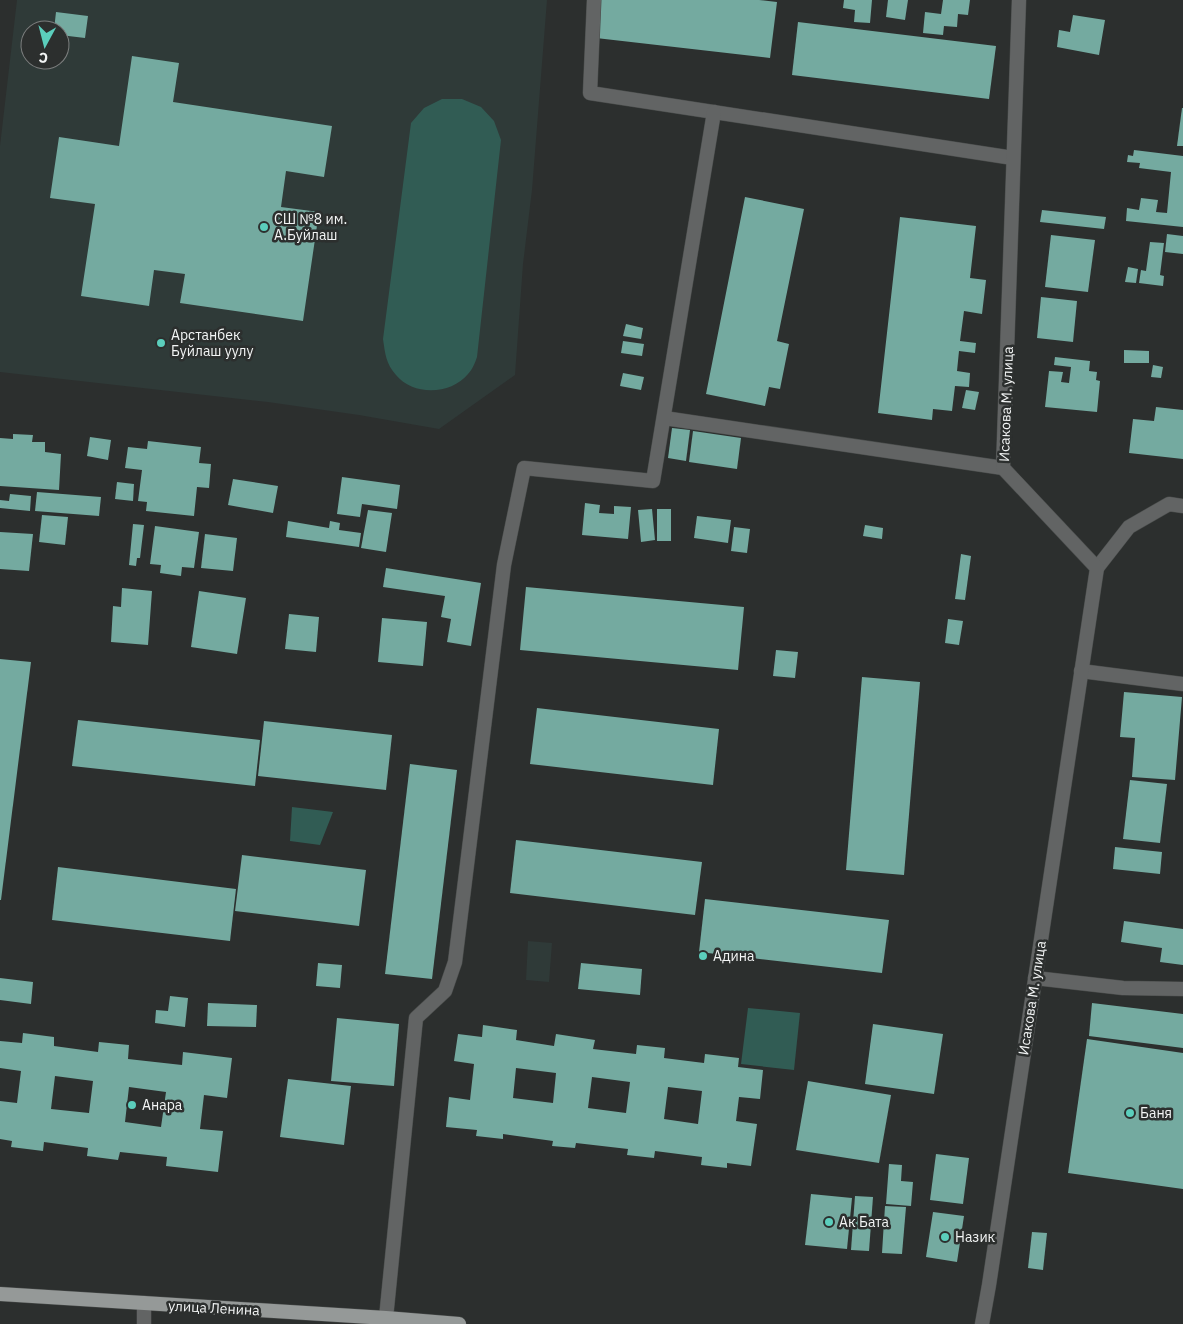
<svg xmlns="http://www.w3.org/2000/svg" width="1183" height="1324" viewBox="0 0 1183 1324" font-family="'IBM Plex Sans',sans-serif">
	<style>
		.built { fill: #2f3a38; fill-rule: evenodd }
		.green { fill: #315c54 }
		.building { fill: #74aaa0; fill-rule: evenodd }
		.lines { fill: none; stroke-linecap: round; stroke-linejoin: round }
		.minor-casing { stroke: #484b4a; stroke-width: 15 }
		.tertiary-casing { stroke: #484b4a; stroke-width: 15 }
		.primary-casing { stroke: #484b4a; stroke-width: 15 }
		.minor { stroke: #626464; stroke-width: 14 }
		.tertiary { stroke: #626464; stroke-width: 14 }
		.primary { stroke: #959998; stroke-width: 14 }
		.poi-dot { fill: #5bcebc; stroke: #2c2f2e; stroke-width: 2 }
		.labels { text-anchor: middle; stroke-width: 5; stroke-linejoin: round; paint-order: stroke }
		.poi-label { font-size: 14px; fill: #f3f5f5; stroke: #2c2f2e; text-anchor: start }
		.street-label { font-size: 14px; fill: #f3f5f5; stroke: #2c2f2e }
	</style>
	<rect width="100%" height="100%" fill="#2c2f2e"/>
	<g class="built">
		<path d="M17 0H547L532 190 523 264 515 375 439 429 359 415 268 402 0 372V146ZM30 30H60V60H30Z"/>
		<path d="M528 941 552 943 549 982 526 980Z"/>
	</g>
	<g class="green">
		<path d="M442 99H462L481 107 494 121 501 140 477 357C475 363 472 370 468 374 451 395 413 396 396 375 386 364 385 353 383 339L411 123 424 108Z"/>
		<path d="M292 807 333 812 320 845 290 841Z"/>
		<path d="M748 1008 800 1013 794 1070 741 1064Z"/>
	</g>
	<g class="building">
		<path d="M601 0H759L777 2 770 58 596 38Z"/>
		<path d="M844 0H872L870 23 854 22 855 10 843 8Z"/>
		<path d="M888 0H908L905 20 886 17Z"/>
		<path d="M943 0H970L968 15 958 14 957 27 944 26 943 35 923 33 925 12 941 14Z"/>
		<path d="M56 12 88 16 85 38 60 35V30H54Z"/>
		<path d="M1073 15 1105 20 1099 55 1057 47 1059 30 1070 32Z"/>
		<path d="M798 22 996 46 989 99 792 75Z"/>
		<path d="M132 56 179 63 173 102 332 126 324 177 286 171 281 207 319 212 303 321 180 303 185 274 154 270 149 306 81 296 95 204 50 198 59 137 119 146Z"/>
		<path d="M1182 108H1183V146H1177Z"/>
		<path d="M1134 150 1183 156V227L1126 221 1127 208 1139 210 1141 198 1158 200 1156 212 1167 213 1171 172 1139 168 1140 163 1127 162 1128 155 1133 156Z"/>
		<path d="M745 197 804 209 777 341 789 344 780 389 769 387 765 406 706 394Z"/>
		<path d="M1042 210 1106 217 1104 229 1040 222Z"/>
		<path d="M900 217 976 226 970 278 986 280 982 314 964 311 960 341 976 343 975 353 959 351 957 371 970 373 969 387 955 386 952 411 933 409 932 420 878 413Z"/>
		<path d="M1167 234 1183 236V254L1165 252Z"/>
		<path d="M1051 235 1095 240 1088 292 1045 287Z"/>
		<path d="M1150 242 1164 243 1160 275 1164 276 1163 286 1139 283 1141 270 1146 271Z"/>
		<path d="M1128 267 1138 269 1136 283 1125 282Z"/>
		<path d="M1041 297 1077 301 1073 342 1037 338Z"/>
		<path d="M626 324 643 328 641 339 623 336Z"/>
		<path d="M623 341 644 344 642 356 621 353Z"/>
		<path d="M1124 350 1149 351V363H1124Z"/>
		<path d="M1055 357 1090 361 1089 371 1097 372 1096 380 1100 381 1097 412 1045 407 1049 371 1063 372 1061 382 1069 383 1071 367 1054 365Z"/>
		<path d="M1153 365 1163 367 1161 378 1151 377Z"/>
		<path d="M623 373 644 377 641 390 620 386Z"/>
		<path d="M966 390 979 392 975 410 962 408Z"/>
		<path d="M1156 407 1183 410V459L1129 453 1133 419 1154 421Z"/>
		<path d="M672 428 690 430 686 461 668 458Z"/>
		<path d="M693 431 741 438 737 469 689 462Z"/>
		<path d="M13 434 33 435 32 442H45V452L61 454 59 490 0 486V438L13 439Z"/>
		<path d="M90 437 111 440 108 460 87 456Z"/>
		<path d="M148 441 201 447 199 463 211 464 209 488 197 487 194 516 146 511 147 502 138 501 142 470 125 468 128 447 147 449Z"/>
		<path d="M342 477 400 485 397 509 362 504 360 517 337 514Z"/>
		<path d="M233 479 278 486 273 513 228 505Z"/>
		<path d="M117 482 134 484 133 501 115 499Z"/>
		<path d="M37 492 101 497 99 516 35 511Z"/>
		<path d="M10 494 31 496 30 511 0 508V500L9 501Z"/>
		<path d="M585 503 600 505 599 513 614 514V506L631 507 628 539 582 535Z"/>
		<path d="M652 509 655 540 641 542 638 510Z"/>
		<rect x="657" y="509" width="14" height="32"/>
		<path d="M368 510 392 513 386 552 361 548Z"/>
		<path d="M42 515 68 517 65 545 39 542Z"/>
		<path d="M697 516 731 520 728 543 694 538Z"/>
		<path d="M288 521 329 528 330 521 340 523 339 530 361 533 359 547 286 537Z"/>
		<path d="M133 524 144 525 140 558H137L136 566 129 565Z"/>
		<path d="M865 525 883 528 882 539 863 536Z"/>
		<path d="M155 526 199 532 194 568 182 567 181 576 160 573 161 565 150 564Z"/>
		<path d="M734 527 750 529 747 553 731 551Z"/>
		<path d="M0 532 33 534 29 571 0 569Z"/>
		<path d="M205 534 237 538 233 571 201 568Z"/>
		<path d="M961 554 971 556 965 600 955 599Z"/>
		<path d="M386 568 481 583 471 646 447 642 451 619 441 617 445 596 383 587Z"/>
		<path d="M526 587 744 607 738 670 520 650Z"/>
		<path d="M122 588 152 591 148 645 111 642 113 606 121 607Z"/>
		<path d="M199 591 246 598 237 654 191 647Z"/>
		<path d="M289 614 319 617 316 652 285 649Z"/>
		<path d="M382 618 427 622 423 666 378 662Z"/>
		<path d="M948 619 963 621 959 645 945 643Z"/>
		<path d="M776 650 798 652 795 678 773 676Z"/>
		<path d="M0 659 31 662 1 900H0Z"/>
		<path d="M862 677 920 682 904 875 846 870Z"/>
		<path d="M1124 692 1182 697 1175 780 1132 777 1135 738 1120 737Z"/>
		<path d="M537 708 719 729 713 785 530 764Z"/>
		<path d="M78 720 260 740 255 786 72 766Z"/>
		<path d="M264 721 392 735 386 790 258 776Z"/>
		<path d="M410 764 457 770 432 979 385 974Z"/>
		<path d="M1130 780 1167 784 1160 843 1123 839Z"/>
		<path d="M516 840 702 862 695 915 510 893Z"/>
		<path d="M1115 847 1162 852 1160 874 1113 869Z"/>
		<path d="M242 855 366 870 359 926 235 911Z"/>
		<path d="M58 867 236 889 230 941 52 920Z"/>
		<path d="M705 899 889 920 882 973 699 952Z"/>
		<path d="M1124 921 1183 929V965L1160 962 1162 948 1121 942Z"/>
		<path d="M318 963 342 965 340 988 316 986Z"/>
		<path d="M581 963 642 969 640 995 578 989Z"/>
		<path d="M0 978 33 982 31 1004 0 1000Z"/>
		<path d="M170 996 188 998 185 1027 155 1023 156 1010 168 1011Z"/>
		<path d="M208 1003 257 1005 256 1027 207 1026Z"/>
		<path d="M1092 1003 1183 1014V1048L1089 1036Z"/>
		<path d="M337 1018 399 1024 394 1086 331 1081Z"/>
		<path d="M873 1024 943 1034 934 1094 865 1084Z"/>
		<path d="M483 1025 517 1030 516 1040 554 1046 556 1034 595 1040 593 1049 636 1054 637 1045 665 1048 664 1058 704 1063 705 1054 739 1058 738 1067 763 1070 760 1099 739 1097 736 1121 757 1124 751 1166 727 1163V1168L701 1165 702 1157 655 1151 654 1158 627 1155 628 1149 576 1143 575 1148 552 1146 553 1141 503 1134V1139L476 1136 477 1130 446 1127 449 1097 470 1100 474 1064 454 1061 458 1034 482 1037ZM516 1068 556 1073 553 1103 513 1098ZM592 1077 630 1082 626 1113 588 1108ZM668 1087 702 1091 698 1124 664 1119Z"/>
		<path d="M23 1033 54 1037V1046L98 1052 99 1042 129 1045 128 1059 182 1065 183 1052 232 1058 227 1098 204 1095 200 1129 223 1131 218 1172 166 1166 167 1157 120 1152 118 1160 87 1156 88 1148 44 1142 43 1151 11 1147 12 1141 0 1139V1101L17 1103 21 1071 0 1068V1041L22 1043ZM55 1076 93 1081 89 1113 51 1109ZM129 1087 166 1092 161 1127 125 1122Z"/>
		<path d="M1087 1039 1183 1053V1189L1068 1173Z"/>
		<path d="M288 1079 351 1086 344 1145 280 1137Z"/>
		<path d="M808 1081 891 1095 879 1163 796 1150Z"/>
		<path d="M936 1154 969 1158 963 1204 930 1200Z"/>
		<path d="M889 1164 902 1165 901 1181 913 1182 911 1206 886 1204Z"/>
		<path d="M811 1194 852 1198 847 1249 805 1245Z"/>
		<path d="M855 1196 873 1197 869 1251 851 1250Z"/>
		<path d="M885 1206 906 1207 902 1254 882 1253Z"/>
		<path d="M933 1212 964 1216 957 1262 926 1257Z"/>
		<path d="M1032 1232 1047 1233 1043 1270 1028 1268Z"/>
	</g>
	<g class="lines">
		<g class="minor-casing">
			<g id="minor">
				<path d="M594 0 590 93 1013 158"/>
				<path d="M664 418 1003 468"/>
				<path d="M1097 568 1129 527 1169 504 1183 506"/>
				<path d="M1081 671 1183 684"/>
				<path d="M1035 978 1123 988 1183 989"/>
				<path d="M386 1318 416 1018 445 991 455 962 504 565 524 468 653 481 714 112"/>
				<path d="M144 1324V1303"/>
			</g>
		</g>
		<g class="tertiary-casing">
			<path id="tertiary" d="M982 1324 989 1285 1097 568 1003 468 1019 0"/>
		</g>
		<g class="primary-casing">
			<path id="primary" d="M0 1294 386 1318 459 1324"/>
		</g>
		<use href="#minor" class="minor"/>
		<use href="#tertiary" class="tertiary"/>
		<use href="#primary" class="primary"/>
	</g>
	<g class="poi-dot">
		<circle cx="264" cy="227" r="5"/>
		<circle cx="161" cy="343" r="5"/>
		<circle cx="703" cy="956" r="5"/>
		<circle cx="132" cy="1105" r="5"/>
		<circle cx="1130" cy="1113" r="5"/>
		<circle cx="829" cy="1222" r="5"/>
		<circle cx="945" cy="1237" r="5"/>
	</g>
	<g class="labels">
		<g class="poi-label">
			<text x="274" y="224">СШ №8 им.<tspan x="274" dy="16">А.Буйлаш</tspan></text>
			<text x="171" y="340">Арстанбек<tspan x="171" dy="16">Буйлаш уулу</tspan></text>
			<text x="713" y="961">Адина</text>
			<text x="142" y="1110">Анара</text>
			<text x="1140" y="1118">Баня</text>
			<text x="839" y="1227">Ак Бата</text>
			<text x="955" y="1242">Назик</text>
		</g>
		<g class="street-label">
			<text transform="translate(1006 404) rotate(-88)" y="5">Исакова М. улица</text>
			<text transform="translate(1032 998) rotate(-81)" y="5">Исакова М. улица</text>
			<text transform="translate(214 1308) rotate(3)" y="5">улица Ленина</text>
		</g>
	</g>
	<g transform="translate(45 45) rotate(187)"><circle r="24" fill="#2c2f2e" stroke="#7c7e7e"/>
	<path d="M0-4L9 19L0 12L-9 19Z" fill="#5bcebc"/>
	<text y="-8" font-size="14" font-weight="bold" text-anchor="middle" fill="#f3f5f5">С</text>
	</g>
</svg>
